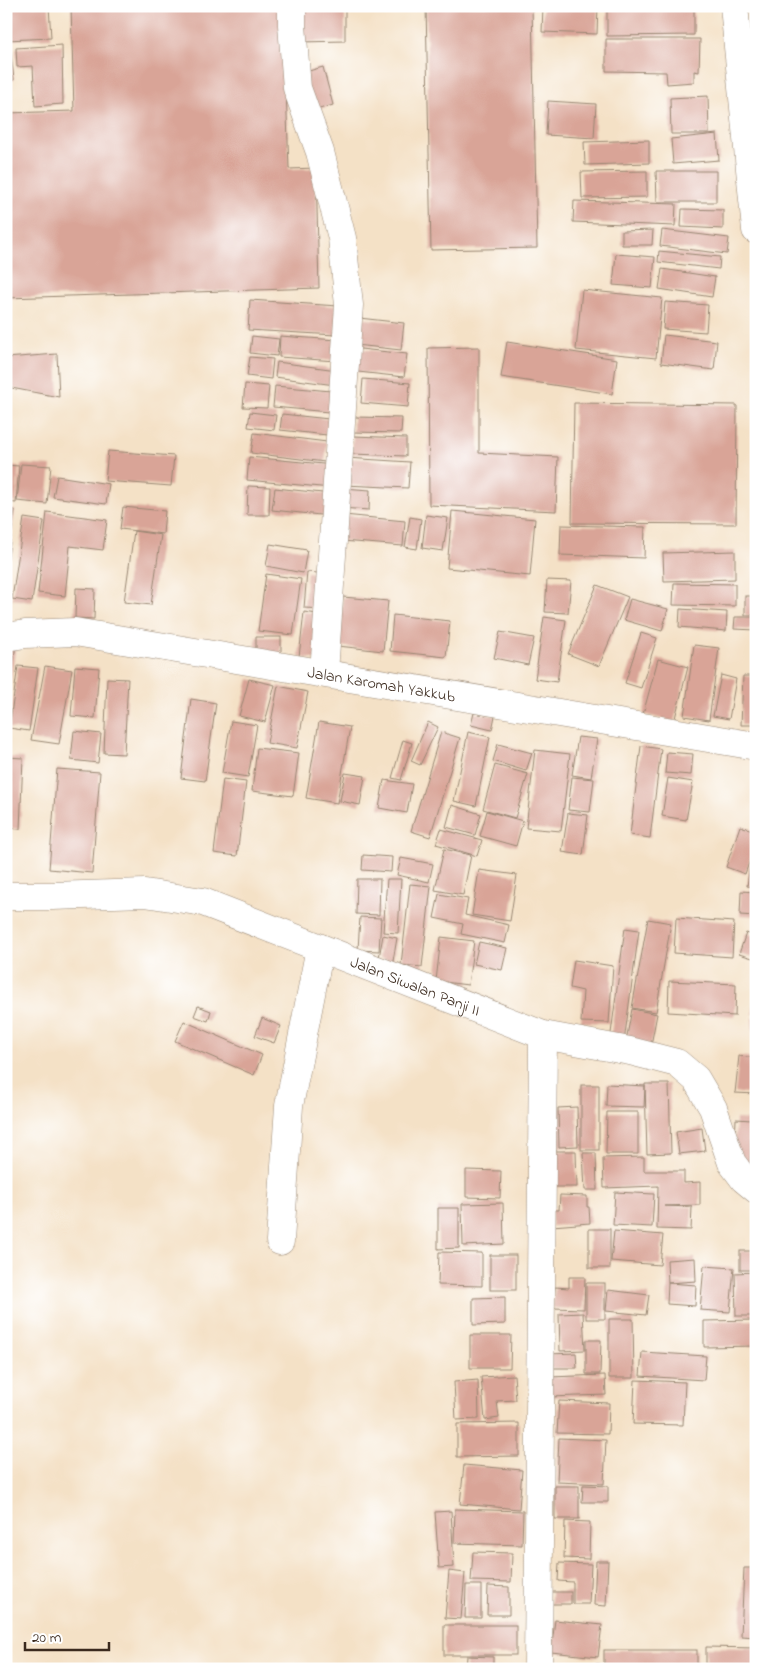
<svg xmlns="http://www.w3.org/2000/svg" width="762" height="1675" viewBox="0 0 762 1675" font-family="'Indie Flower',sans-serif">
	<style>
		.building { fill: #d9a497 }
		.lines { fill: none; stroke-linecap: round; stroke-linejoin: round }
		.minor-casing { stroke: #988672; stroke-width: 29 }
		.minor { stroke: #fff; stroke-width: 28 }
		.labels { text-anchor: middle; stroke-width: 5; stroke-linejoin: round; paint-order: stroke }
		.street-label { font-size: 16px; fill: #3b2a1e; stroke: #fff }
	</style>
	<rect width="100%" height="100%" fill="#fff"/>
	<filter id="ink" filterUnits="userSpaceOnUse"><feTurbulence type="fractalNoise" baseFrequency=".02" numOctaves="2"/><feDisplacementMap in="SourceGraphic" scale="10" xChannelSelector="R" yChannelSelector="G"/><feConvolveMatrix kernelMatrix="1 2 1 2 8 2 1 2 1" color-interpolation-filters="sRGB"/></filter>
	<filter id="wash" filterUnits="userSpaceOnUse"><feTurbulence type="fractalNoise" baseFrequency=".0096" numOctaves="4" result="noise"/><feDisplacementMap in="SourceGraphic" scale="20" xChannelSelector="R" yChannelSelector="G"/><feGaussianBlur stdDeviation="1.12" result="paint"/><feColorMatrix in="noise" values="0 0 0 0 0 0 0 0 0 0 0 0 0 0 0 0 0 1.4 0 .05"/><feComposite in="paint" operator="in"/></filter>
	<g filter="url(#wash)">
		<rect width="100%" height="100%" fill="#f4e1c6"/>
		<g id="blocks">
			<g class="building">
				<path d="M6 6H49L51 38 6 40Z"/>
				<path d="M71 6H283L289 169 316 168 319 288 6 298V113L74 111Z"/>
				<path d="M300 6H345V41L300 42Z"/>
				<path d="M426 6H532L537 248 431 250Z"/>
				<path d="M543 6H598L597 34 542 32Z"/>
				<path d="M607 6H694V35L607 36Z"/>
				<rect x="753" y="6" width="3" height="17"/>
				<path d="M606 39H700L699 72 694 71V82L667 84 666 72 606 71Z"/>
				<path d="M10 45 14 80 6 81V46Z"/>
				<path d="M62 45 63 104 35 106 33 66 17 67 16 48Z"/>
				<path d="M323 67 333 105 309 112 298 74Z"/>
				<path d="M708 96 709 134H671L670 98Z"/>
				<path d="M548 101 596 104 594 138 546 135Z"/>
				<path d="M717 134 719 160 673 164 671 139Z"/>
				<path d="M649 140V163L585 165 584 142Z"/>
				<path d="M647 171V197L582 198 581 172Z"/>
				<path d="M656 171H716V202H657Z"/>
				<path d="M574 201 676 204 675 226 573 222Z"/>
				<path d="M682 209 723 210V229L681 227Z"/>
				<path d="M653 230 652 245H622V231Z"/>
				<path d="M662 230 729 238 727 254 660 246Z"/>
				<path d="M659 251 720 257 719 269 658 262Z"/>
				<path d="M616 254 655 257 652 288 613 285Z"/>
				<path d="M662 269 715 277 712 297 659 289Z"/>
				<path d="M582 290 662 298 656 358 576 350Z"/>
				<path d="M250 300 338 306 336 335 248 330Z"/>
				<path d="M665 302 708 305 706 332 663 329Z"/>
				<path d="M359 318 404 323 401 350 356 345Z"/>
				<path d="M664 335 717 341 714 370 661 363Z"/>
				<path d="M252 336 279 339 277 356 250 353Z"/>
				<path d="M280 336 337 340 336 361 279 357Z"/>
				<path d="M507 342 617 359 612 394 501 377Z"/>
				<path d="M479 347V453L558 457 556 511 429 505 428 348Z"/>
				<path d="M351 348 407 354 404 377 349 371Z"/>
				<path d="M57 354 59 397 6 387V358Z"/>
				<path d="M250 357 273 359 271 379 247 376Z"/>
				<path d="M277 362 337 370 335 385 275 377Z"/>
				<path d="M363 379 410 383 408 407 361 403Z"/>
				<path d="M245 384 269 386 267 408 243 407Z"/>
				<path d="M275 386 331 391 329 412 273 407Z"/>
				<path d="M574 403 737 405 736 524 572 523Z"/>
				<path d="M250 412 276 415 274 430 248 427Z"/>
				<path d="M282 414 329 419 327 435 280 430Z"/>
				<path d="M353 417 402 418 401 433 353 432Z"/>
				<path d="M254 433 327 442 325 462 251 453Z"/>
				<path d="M353 436 406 438V456L352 454Z"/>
				<path d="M108 451 174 456 171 486 105 481Z"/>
				<path d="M249 457 334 465 331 488 247 480Z"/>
				<path d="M346 458 410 462 408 488 345 485Z"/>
				<path d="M21 464 51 466 47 504 17 501Z"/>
				<path d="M6 465 19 466 16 503 6 502Z"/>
				<path d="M57 476 109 484 106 504 53 497Z"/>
				<path d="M248 486 270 487 269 515H247Z"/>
				<path d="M275 488 332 494 330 516 272 510Z"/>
				<path d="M343 488 370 490 369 510 341 508Z"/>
				<path d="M123 507 165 511 163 534 120 529Z"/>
				<path d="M6 509 15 510 7 563H6Z"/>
				<path d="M452 511 535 519 530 576 447 568Z"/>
				<path d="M47 512 107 520 103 550 70 546 65 596 38 593Z"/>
				<path d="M344 515 405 521 403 546 342 541Z"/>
				<path d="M426 515 448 518 443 551 422 548Z"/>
				<path d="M410 517 421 519 417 549 405 547Z"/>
				<path d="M24 518 44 521 32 602 12 599Z"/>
				<path d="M561 525 645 527 644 558 560 555Z"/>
				<path d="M134 531 161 535 151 605 124 602Z"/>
				<path d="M270 544 307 550 303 573 266 566Z"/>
				<path d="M735 551V579L664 581 663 553Z"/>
				<path d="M307 572 328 574 324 609 304 608Z"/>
				<path d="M266 574 301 579 293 635 258 631Z"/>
				<path d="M547 580 571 581 568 613 545 612Z"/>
				<path d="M674 583 735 584V606L673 605Z"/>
				<path d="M597 585 628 597 599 666 568 654Z"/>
				<path d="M76 588 95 589 94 619 75 618Z"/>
				<rect x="745" y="596" width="11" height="19"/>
				<path d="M343 597 388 601 383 651 338 646Z"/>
				<path d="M630 599 668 609 662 631 624 620Z"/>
				<path d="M680 609 727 612 726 631 679 627Z"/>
				<path d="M304 612 324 615 320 660 299 657Z"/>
				<path d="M393 615 450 621 446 657 390 651Z"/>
				<path d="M544 617 566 620 557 682 535 679Z"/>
				<path d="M735 617H756V630L734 629Z"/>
				<path d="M500 632 534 638 528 665 494 658Z"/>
				<path d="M641 633 657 638 641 688 625 683Z"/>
				<rect x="256" y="637" width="25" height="19"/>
				<path d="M6 644 16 645 7 703H6Z"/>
				<path d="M694 645 719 648 709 720 684 716Z"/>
				<path d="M658 659 688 667 674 722 643 714Z"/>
				<path d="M18 666 38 668 29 731 9 728Z"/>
				<path d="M45 666 72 670 59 744 31 740Z"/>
				<path d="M75 666 99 668 95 718 71 716Z"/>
				<path d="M721 675 736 679 729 719 713 716Z"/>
				<path d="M743 676H756V725H741Z"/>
				<path d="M107 678 128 679 124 754 104 753Z"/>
				<path d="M249 679 275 685 265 722 239 716Z"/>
				<path d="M278 686 308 692 297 748 267 743Z"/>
				<path d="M191 699 216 703 205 781 181 778Z"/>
				<path d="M474 713 495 716 492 730 471 725Z"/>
				<path d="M231 721 257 725 248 777 222 773Z"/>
				<path d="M319 722 350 727 337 803 306 798Z"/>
				<path d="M428 722 438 727 420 765 411 761Z"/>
				<path d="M74 731 101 734 98 763 71 760Z"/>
				<path d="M441 732 460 738 430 837 411 831Z"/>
				<path d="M468 732 490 737 476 806 454 801Z"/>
				<path d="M578 737 597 739 591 778 572 775Z"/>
				<path d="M403 740 412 743 401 780 392 778Z"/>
				<path d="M498 744 532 753 526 771 493 761Z"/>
				<path d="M641 746 661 749 650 838 630 835Z"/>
				<path d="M257 748 299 753 293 796 252 791Z"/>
				<path d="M535 750 570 754 561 831 526 828Z"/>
				<path d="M667 752 693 754 691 775 665 773Z"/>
				<path d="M6 757 23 758 20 829 6 828Z"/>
				<path d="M495 765 528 774 515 818 483 809Z"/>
				<path d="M57 769 100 772 92 873 49 869Z"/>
				<path d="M345 773 365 776 360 805 340 801Z"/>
				<path d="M572 777 594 779 590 812 568 810Z"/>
				<path d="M668 778 693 782 686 820 662 816Z"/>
				<path d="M223 779 246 782 237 856 214 853Z"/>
				<path d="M384 780 412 784 407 813 379 808Z"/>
				<path d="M452 805 481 814 475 835 446 827Z"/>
				<path d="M487 811 523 821 516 846 480 836Z"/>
				<path d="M568 813 588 815 583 855 562 852Z"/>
				<path d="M740 826 756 831V843L745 874 726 867Z"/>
				<path d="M441 829 482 840 477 856 436 844Z"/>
				<path d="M444 849 471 855 463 895 435 890Z"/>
				<path d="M363 855 392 857 391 872 362 870Z"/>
				<path d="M401 858 433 864 429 882 397 875Z"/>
				<path d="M750 865 756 866V887L747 886Z"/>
				<path d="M479 870 517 875 510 921 472 915Z"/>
				<path d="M357 879H380L379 915 356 914Z"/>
				<path d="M387 879H401L398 933 383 932Z"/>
				<path d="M410 884 431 886 422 967 401 965Z"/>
				<path d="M741 891 756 892V916L740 915Z"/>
				<path d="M439 894 468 899 465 915 509 925 505 943 461 934 463 924 434 918Z"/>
				<path d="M360 917 381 918 379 951 358 950Z"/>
				<path d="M676 918 734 922 732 957 674 953Z"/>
				<path d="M648 919 671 923 656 1012 632 1008Z"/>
				<path d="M625 928 639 930 624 1042 610 1041Z"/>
				<path d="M746 933 756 936V959L739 954Z"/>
				<path d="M383 935 397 938 393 961 379 958Z"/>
				<path d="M441 937 474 941 468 985 436 981Z"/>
				<path d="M479 942 507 948 502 970 474 964Z"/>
				<path d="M574 960 613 966 609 1023 581 1022 583 991 570 988Z"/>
				<path d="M669 981 736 984 735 1016 668 1012Z"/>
				<path d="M754 993H756V1014H753Z"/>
				<path d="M198 1006 211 1011 208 1021 194 1016Z"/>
				<path d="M632 1009 657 1014 651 1045 626 1041Z"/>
				<path d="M262 1018 281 1026 274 1043 255 1036Z"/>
				<path d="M752 1018H756V1033H753Z"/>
				<path d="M184 1021 262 1055 254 1075 175 1041Z"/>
				<path d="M739 1056 756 1058V1094L735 1093Z"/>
				<path d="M607 1084 645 1086 644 1107 606 1106Z"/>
				<path d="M645 1084H669L671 1153 647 1154Z"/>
				<rect x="581" y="1085" width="18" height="65"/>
				<path d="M577 1107 578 1146 559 1147 558 1108Z"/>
				<path d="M607 1112H638V1154H606Z"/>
				<path d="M736 1119 752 1120 750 1164 734 1163Z"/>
				<path d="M702 1128 705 1151 679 1154 676 1132Z"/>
				<path d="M553 1151H576L577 1187H553Z"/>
				<path d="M583 1153H596L597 1190H585Z"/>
				<path d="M644 1157V1171H684V1183L700 1182V1205L664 1206 692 1207 691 1230 657 1229 658 1186 604 1188 603 1158Z"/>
				<path d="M466 1170 501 1171 500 1198 466 1197Z"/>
				<path d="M615 1192 654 1194 652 1227 613 1225Z"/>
				<path d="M560 1195 587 1196V1207H589L590 1223 552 1226 551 1210H559Z"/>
				<path d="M503 1203 504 1244 463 1246 462 1204Z"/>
				<path d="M438 1208H459V1248L438 1249Z"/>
				<rect x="589" y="1229" width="21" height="39"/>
				<path d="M614 1231 663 1235 660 1265 611 1261Z"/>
				<rect x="740" y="1251" width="16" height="19"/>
				<path d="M439 1252 482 1253V1286L438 1285Z"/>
				<rect x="490" y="1255" width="26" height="35"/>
				<path d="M695 1258 696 1281 668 1283 696 1285 695 1306 667 1304 668 1283 667 1260Z"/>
				<path d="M704 1266 734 1268 730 1312 700 1310Z"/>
				<path d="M756 1272V1316H736L735 1273Z"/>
				<path d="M569 1277H585L584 1309 553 1308 555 1287 569 1288Z"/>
				<rect x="586" y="1283" width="19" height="36"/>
				<path d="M608 1290 649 1295 646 1315 606 1311Z"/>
				<path d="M505 1297V1324L473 1325V1298Z"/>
				<path d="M583 1313 585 1350 560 1351 559 1314Z"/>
				<path d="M609 1319H633L634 1378H609Z"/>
				<path d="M756 1320V1346L704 1347V1321Z"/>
				<path d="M470 1335H511L510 1368H470Z"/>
				<path d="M586 1340H601L600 1374H586Z"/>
				<path d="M642 1352 706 1356 704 1380 640 1376Z"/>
				<path d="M576 1353 577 1368H547V1354Z"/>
				<path d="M514 1375 516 1400 497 1401 499 1418 485 1420 481 1377Z"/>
				<path d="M605 1375 606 1395 549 1397V1377Z"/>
				<path d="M478 1380 479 1419 456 1420 454 1382Z"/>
				<path d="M635 1380 685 1382 683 1425 633 1424Z"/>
				<path d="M559 1401 609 1403 608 1434 557 1433Z"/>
				<path d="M519 1423V1456L457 1457V1424Z"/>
				<path d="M559 1438 606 1440 604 1484 557 1482Z"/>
				<path d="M464 1465 522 1470 519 1509 460 1504Z"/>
				<path d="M583 1485 608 1486V1502H582Z"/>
				<rect x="555" y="1486" width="24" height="33"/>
				<path d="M455 1509 523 1511 522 1545 454 1543Z"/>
				<path d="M451 1511 454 1567 439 1568 435 1512Z"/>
				<path d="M565 1521 590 1522 589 1559 564 1558Z"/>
				<path d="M473 1552 512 1553 511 1582 471 1581Z"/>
				<path d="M596 1561H608L606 1606 594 1605Z"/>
				<path d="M559 1563 591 1564 589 1604H573V1582L558 1581Z"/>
				<path d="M744 1568H756V1637L741 1636Z"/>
				<path d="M449 1571 465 1573 461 1619 445 1618Z"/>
				<path d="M466 1585H481V1618H465Z"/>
				<path d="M488 1586 509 1587V1615H487Z"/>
				<rect x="551" y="1592" width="20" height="12"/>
				<path d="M555 1620 602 1625 598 1657 551 1652Z"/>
				<rect x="444" y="1625" width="72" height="30"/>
				<path d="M706 1647 756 1648V1669H706Z"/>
				<rect x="604" y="1650" width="93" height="18"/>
				<path d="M467 1656 493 1657V1669H466Z"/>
				<path d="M570 1662 600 1664V1669H547V1664H570Z"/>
			</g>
		</g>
	</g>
	<g filter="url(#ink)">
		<use href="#blocks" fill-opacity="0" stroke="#988672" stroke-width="1"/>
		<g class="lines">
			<g class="minor-casing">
				<g id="minor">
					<path d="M292 6V25L297 88 320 152 342 238 349 305 324 673"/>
					<path d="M734 6 756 230"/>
					<path id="s1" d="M6 637 25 634 75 632 756 746"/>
					<path id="s2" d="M6 896H52L145 893 203 902 543 1035 630 1051 677 1063 696 1079 713 1108 732 1163 744 1179 756 1189"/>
					<path d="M280 1241 289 1106 320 948"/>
					<path d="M538 1669 543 1035"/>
				</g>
			</g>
			<use href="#minor" class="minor"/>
		</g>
	</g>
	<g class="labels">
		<g class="street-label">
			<text dy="6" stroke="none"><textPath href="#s1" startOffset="380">Jalan Karomah Yakkub</textPath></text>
			<text dy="6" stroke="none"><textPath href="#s2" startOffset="426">Jalan Siwalan Panji II</textPath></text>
		</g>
	</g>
	<rect width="762" height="1675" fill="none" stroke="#fff" stroke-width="25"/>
	<path d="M25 1642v8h84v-8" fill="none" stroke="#3b2a1e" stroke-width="2.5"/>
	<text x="32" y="1642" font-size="15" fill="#3b2a1e" stroke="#ffffff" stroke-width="4" paint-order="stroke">20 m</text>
</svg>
